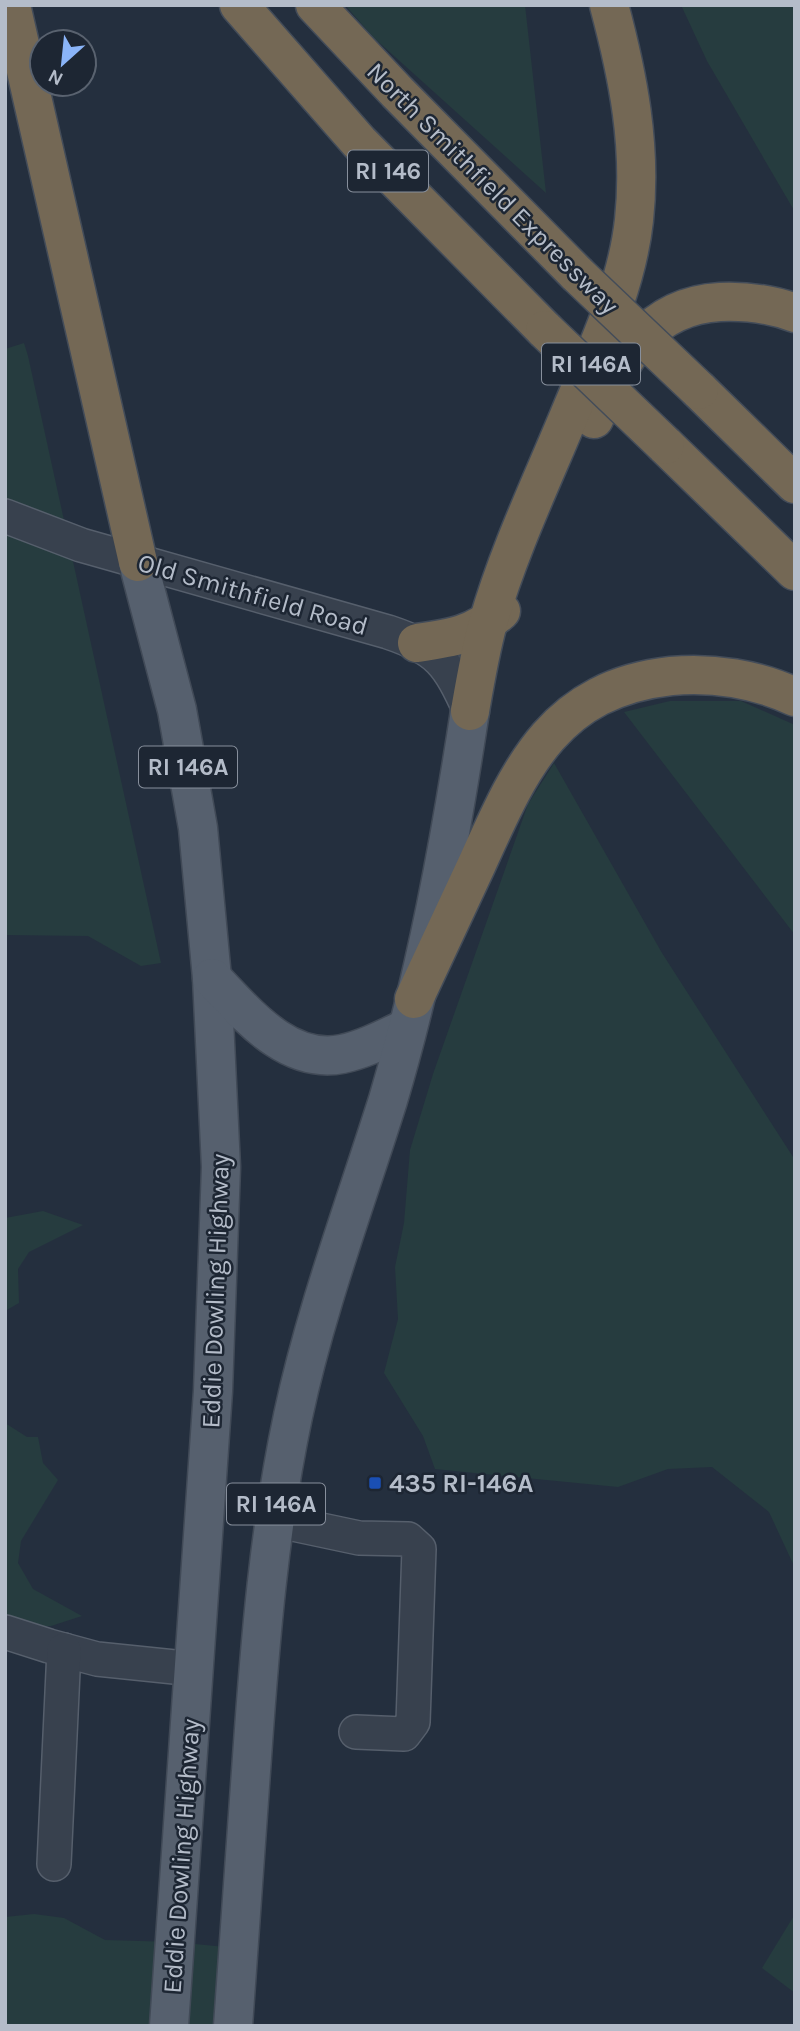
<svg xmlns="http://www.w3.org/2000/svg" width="800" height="2031" viewBox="0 0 800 2031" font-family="Karla,sans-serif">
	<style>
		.green { fill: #263c3f }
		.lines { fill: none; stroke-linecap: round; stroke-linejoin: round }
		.minor-casing { stroke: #565f6c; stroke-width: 36 }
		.major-casing { stroke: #414a57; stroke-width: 41 }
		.highway-casing { stroke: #434c59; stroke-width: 41 }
		.minor { stroke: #38414e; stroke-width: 33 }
		.major { stroke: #56606e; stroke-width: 38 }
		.highway { stroke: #746855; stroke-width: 38 }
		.highway-bridge-casing { stroke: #434c59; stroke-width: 41; stroke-linecap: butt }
		.highway-bridge { stroke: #746855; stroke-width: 38 }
		.transit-dot { fill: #1a4fb4; stroke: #1d2633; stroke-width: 2.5 }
		.labels { text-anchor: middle; stroke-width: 5; stroke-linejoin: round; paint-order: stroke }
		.shield { fill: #1d2633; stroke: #878f9c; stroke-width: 2 }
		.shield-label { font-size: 24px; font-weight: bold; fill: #b4bcc9 }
		.street-label { font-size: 26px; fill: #b4bcc9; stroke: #1d2633 }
		.poi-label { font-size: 26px; font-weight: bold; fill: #b4bcc9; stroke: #1d2633; text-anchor: start }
	</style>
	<rect width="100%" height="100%" fill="#242f3e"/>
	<g class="green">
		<path d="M345 5H525L546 193 373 37Z"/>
		<path d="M681 5H795V212L707 61Z"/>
		<path d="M24 343 28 356 161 963 141 966 88 936 5 935V349Z"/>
		<path d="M670 701H741L795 725V935L624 712Z"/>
		<path d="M554 763 662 953 795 1160V1568L769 1512 712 1467 668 1469 618 1487 435 1469 423 1436 384 1373 398 1319 395 1267 404 1223 410 1150 433 1074 528 804Z"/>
		<path d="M43 1211 83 1225 29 1252 18 1269 19 1303 5 1311V1218Z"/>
		<path d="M5 1423 27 1437H38L43 1463 58 1480 21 1541 18 1563 33 1589 82 1616 51 1626 5 1627Z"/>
		<path d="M34 1914 64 1918 105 1940 175 1942 245 1949 240 2026H5V1917Z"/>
		<path d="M795 1914V1993L762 1968Z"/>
	</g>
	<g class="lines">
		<g class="minor-casing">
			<g id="minor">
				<path d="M5 516 81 545 388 632C439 649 448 663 470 711"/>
				<path d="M274 1520 359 1538 408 1539 419 1549 413 1722 404 1734 356 1732"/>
				<path d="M5 1632 49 1646 97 1659 194 1669"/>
				<path d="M54 1864 64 1650"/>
			</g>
		</g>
		<g class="major-casing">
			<g id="major">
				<path d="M138 562 177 710 198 828 212 978 221 1167 213 1391 169 2026"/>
				<path d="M212 978C246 1013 287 1065 342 1054 365 1049 386 1038 407 1028"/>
				<path d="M233 2026C239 1936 245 1846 252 1757 260 1642 269 1529 293 1416 316 1308 355 1205 388 1100 426 973 450 842 470 711"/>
			</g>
		</g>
		<g class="highway-casing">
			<g id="highway">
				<path d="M11 5 138 562"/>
				<path d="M239 5 359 142 545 330"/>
				<path d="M315 5 397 92 577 274"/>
				<path d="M699 390 795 484"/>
				<path d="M594 419C621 360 647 306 720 302 745 301 771 304 795 313"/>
				<path d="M665 445 795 571"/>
				<path d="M417 643C452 638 474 635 501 611"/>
				<path d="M470 711C475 682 480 652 488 623 509 549 544 477 573 406 598 346 627 285 634 220 642 146 628 76 609 5"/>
				<path d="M414 999C435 954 456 909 477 864 520 769 553 689 671 676 712 672 757 679 795 697"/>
			</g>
		</g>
		<use href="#minor" class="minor"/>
		<use href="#major" class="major"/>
		<use href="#highway" class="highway"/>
		<g class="highway-bridge-casing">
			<g id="highway-bridge">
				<path d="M577 274 699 390"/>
				<path d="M545 330 665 445"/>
			</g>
		</g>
		<use href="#highway-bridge" class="highway-bridge"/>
	</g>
	<rect class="transit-dot" x="368" y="1476" width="14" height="14" rx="3.5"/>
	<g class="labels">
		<g class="shield">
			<rect x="348" y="150.5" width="80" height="41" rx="5"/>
			<rect x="542" y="343.5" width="98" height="41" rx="5"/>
			<rect x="139" y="746.5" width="98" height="41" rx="5"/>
			<rect x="227" y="1483.5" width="98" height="41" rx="5"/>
		</g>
		<g class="shield-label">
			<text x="388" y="179">RI 146</text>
			<text x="591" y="372">RI 146A</text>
			<text x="188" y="775">RI 146A</text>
			<text x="276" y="1512">RI 146A</text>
		</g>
		<g class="street-label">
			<text transform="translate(493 188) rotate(45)" y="9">North Smithfield Expressway</text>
			<text transform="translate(253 594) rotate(16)" y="9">Old Smithfield Road</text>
			<text transform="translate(215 1291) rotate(-88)" y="9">Eddie Dowling Highway</text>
			<text transform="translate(181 1856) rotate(-86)" y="9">Eddie Dowling Highway</text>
		</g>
		<g class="poi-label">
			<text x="389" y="1492">435 RI-146A</text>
		</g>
	</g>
	<rect width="800" height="2031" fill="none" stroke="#b4bcc9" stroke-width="14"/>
	<g transform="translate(63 63) rotate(207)"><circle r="33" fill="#1d2633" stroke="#59626f" stroke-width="2"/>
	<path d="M0-5L12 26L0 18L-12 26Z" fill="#8ab4f8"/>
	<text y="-10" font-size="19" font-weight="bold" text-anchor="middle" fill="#b4bcc9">N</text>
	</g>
</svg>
